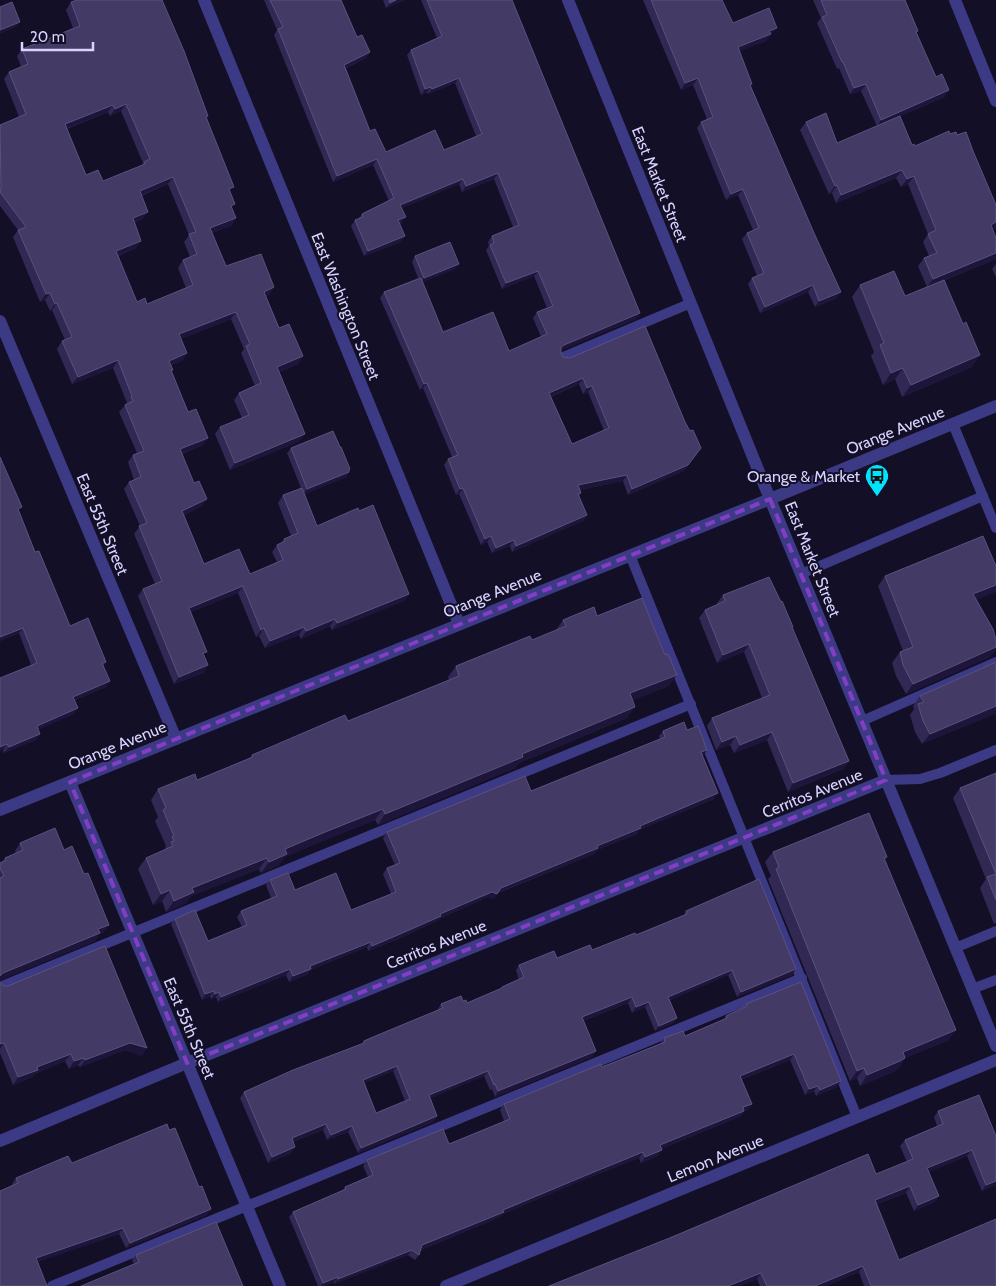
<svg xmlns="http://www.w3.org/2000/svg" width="996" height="1286" viewBox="0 0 996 1286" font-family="Cabin,sans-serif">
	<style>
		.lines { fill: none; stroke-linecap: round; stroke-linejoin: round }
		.service { stroke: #3d3a85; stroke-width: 10 }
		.minor { stroke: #3d3a85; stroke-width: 12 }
		.tertiary { stroke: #3d3a85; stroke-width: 12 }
		.wall { fill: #312854; fill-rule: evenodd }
		.shaded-wall { fill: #1d163a }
		.building { fill: #433a66; stroke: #5a527e; fill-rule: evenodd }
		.marked { fill: none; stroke: #843dc5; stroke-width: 4; stroke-dasharray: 10 6; stroke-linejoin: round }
		.labels { text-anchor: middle; stroke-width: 4; stroke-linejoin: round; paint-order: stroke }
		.street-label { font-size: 16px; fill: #d9d4ff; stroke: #130f26 }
		.poi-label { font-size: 16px; fill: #d9d4ff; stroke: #130f26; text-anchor: end }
	</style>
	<rect width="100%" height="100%" fill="#130f26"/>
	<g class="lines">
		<g class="service">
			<path d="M563 357 691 303"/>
			<path d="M953 424 996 528"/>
			<path d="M630 555 857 1117"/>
			<path d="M801 574 983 496"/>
			<path d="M862 721 996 662"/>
			<path d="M886 780 920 779 940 773 996 750"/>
			<path d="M955 948 996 931"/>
			<path d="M0 987 691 704"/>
			<path d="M972 989 996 980"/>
			<path d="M52 1286 802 978"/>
		</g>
		<g class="minor">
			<path d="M204 0 459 624"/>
			<path d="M955 0 996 101"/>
			<path d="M0 321 176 739"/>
			<path d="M70 782 280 1286"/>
			<path d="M0 1141 187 1063 886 780"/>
			<path d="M446 1286 996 1060"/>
		</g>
		<g class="tertiary">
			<path d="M568 0 770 499 996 1046"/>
			<path d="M0 810 770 499 996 406"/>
		</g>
	</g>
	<g class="wall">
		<path d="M264 0H341L357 37 370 52 366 58 346 68 370 131 386 152 444 150 476 136 455 83 428 94 427 92 421 95 407 55 411 50 437 38 421 0H512L640 313 636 319 561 350V353L563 357 684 471 628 495 623 481 580 490 581 493 579 496 587 515 583 521 512 552 510 546 492 553 487 542 481 545 459 494 456 495 444 465 448 459 452 457 423 388 420 390 380 298 384 292 418 278 412 262 415 256 455 269 422 282 443 332 509 351 541 337 533 318 537 312 547 308 534 276 502 289 486 250 489 246 488 242 492 236 513 227 494 179 462 192 459 184 402 208V223L400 224 401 242 364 256 351 226 355 220 358 219 362 214 389 201 373 165 333 182 274 35 277 30ZM579 384 583 394 588 392 604 431 572 444 551 397Z"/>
		<path d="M383 0H405L386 8Z"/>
		<path d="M643 0H722L733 23 772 34 770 35 766 41 739 51 751 86 837 298 815 307 808 292 760 313 748 284 752 278 757 276 742 239 747 233 753 230 738 195 726 200 697 128 701 122 707 119 693 85 681 90Z"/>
		<path d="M813 0H905L918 31 916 33 945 97 877 126 861 91 850 94 839 68 837 69 817 23 821 18Z"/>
		<path d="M71 2 207 118 230 192 232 208 236 218 231 226 212 233 226 266 274 287 269 295 266 296 279 328 303 356 298 364 279 372 300 441 230 470 215 434 220 427 242 418 234 400 239 393 255 386 241 353 244 349 231 319 181 339 187 353 182 361 171 365 173 370 171 372 203 445 182 454 202 506 184 515 204 564 250 574 277 562 272 552 277 545 281 543 284 539 291 536 278 503 283 495 301 488 287 453 291 448 349 471V472L346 477 305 494 317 526 409 594 404 601 332 630 330 626 301 639 299 635 265 648 259 636 256 637 238 593 191 612 204 656 208 665 203 673 174 684 138 596 143 589 155 584 134 534 140 526 124 489 129 482 134 480 128 462 133 455 137 453 119 412 127 403 113 368 72 384 57 349 62 341 65 340 52 310 50 311 45 300 40 302 13 237 18 230 0 206V125L19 117 4 79 9 72 21 67 17 56 22 49 73 28 66 10ZM121 111 143 163 141 166 103 181 86 175 67 129 108 112 110 116ZM168 184 189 235 184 242 190 257 183 260 178 268 186 288 147 304 137 302 118 256 136 248 135 222 143 219 141 196Z"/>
		<path d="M806 122 837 143 912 145 915 146 996 228 992 229 996 238V259L945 280 972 367 902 397 895 379 883 385 871 356 874 352 852 297 860 285 905 296 927 287 918 266 924 258 929 256 923 242 928 234 908 184 901 187 896 178 836 203 832 193 829 194 800 130Z"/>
		<path d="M996 264V277L992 269Z"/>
		<path d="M0 457 19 511 35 552 70 626 106 662 103 666 110 681 106 687 75 700 74 714 38 729 36 740 4 753 3 750 31 665 19 633 0 641Z"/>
		<path d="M885 576 976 600 996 640V649L990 657 906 694 896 676 892 663 900 652 903 651 878 586Z"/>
		<path d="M723 595 792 628 849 761 843 769 788 792 767 740 734 753 730 745 716 750 707 726 712 718 762 698 744 652 717 663 699 618 705 610 718 605 717 603Z"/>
		<path d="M597 616 669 686 632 700 627 718 519 763 515 768 378 825 375 820 317 843 285 857 279 865 261 873 259 869 191 896 186 903 166 912 162 901 153 905 138 869 146 858 165 850V848L166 846 155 821 158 817 151 800 158 789 197 780 249 758 252 755 348 721 449 680 448 677 456 666 532 640 556 630 563 620Z"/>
		<path d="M996 662 922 744 915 732 910 715 914 709 913 706 920 696Z"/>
		<path d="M687 730 707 750 702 756 714 799 639 830 637 834 597 850 594 854 498 893 493 899 488 897 439 919 437 921 396 940 368 951 367 947 310 970 308 974 289 982 286 975 218 1002 216 997 211 999 210 996 202 1000 171 924 175 919 208 941 242 927 237 917 241 911 271 898 266 885 270 880 295 890 351 910 391 894 383 874 387 868 395 865 383 838 387 832 531 791 660 739 659 736 663 731Z"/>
		<path d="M996 773V923L994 924 980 888 986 879 953 798 960 788Z"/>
		<path d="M20 843 64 850 104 932 99 934 95 941 0 980V863L3 861 5 858 16 854 15 851Z"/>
		<path d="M773 852 887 857 885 860 949 1040 905 1058 898 1069 893 1072 860 1086 857 1078 850 1081 768 879 771 876 765 862Z"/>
		<path d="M686 911 796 969 792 975 737 997 728 975 670 1000 677 1018 673 1023 655 1031 645 1007 632 1013 628 1003 583 1021 596 1051 592 1057 495 1097 492 1089 490 1090 484 1076 430 1098 437 1116 433 1122 358 1153 348 1132 327 1140 323 1130 293 1142 291 1153 268 1163 240 1098 244 1092 362 1044 364 1041 438 1010V1009L441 1004 463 1001 467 1003 500 989 502 987 519 980 516 970 519 965 557 958 592 950 636 935 683 916ZM393 1071 405 1101 376 1113 364 1083Z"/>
		<path d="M0 983 4 986 142 1056 125 1050 80 1067 78 1065 69 1069 65 1061 35 1074 32 1077 13 1085 0 1053Z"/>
		<path d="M746 1004 837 1087 816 1096 814 1091 805 1095 790 1060 741 1080 752 1104 748 1109 744 1111 741 1116 661 1149 658 1156 641 1163 639 1158 585 1179 503 1214 500 1217 421 1250 419 1255 415 1260 408 1255 334 1284V1282L325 1286H318L289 1217 293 1212 342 1191 345 1187 368 1177 363 1166 367 1160 449 1144 504 1121 500 1110 504 1104 602 1067 660 1044 664 1038 685 1036 723 1020 726 1016 744 1008Z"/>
		<path d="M938 1111 996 1136V1185L982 1191 967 1156 928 1172 939 1196 934 1202 914 1211 906 1193 877 1204 899 1260 996 1286H864L859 1272 826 1286H760L757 1279 739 1286H549L876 1174 907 1162 900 1146 905 1140 937 1126 934 1117Z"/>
		<path d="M72 1163 207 1215 126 1248 119 1234 37 1262 0 1286 13 1186 12 1184 16 1178Z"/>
		<path d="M136 1255 243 1286 134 1264 132 1260Z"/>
	</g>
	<g class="shaded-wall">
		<path d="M396 0H405L386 8 390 3Z"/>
		<path d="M20 22 16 27 0 34V30Z"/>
		<path d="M777 28 766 41 733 54 738 47 769 31Z"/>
		<path d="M370 52 366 58 340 70 344 65Z"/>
		<path d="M459 78 455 83 428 94 432 89Z"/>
		<path d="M698 78 693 85 681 90 685 83Z"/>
		<path d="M866 84 861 91 850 94 854 88Z"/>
		<path d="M431 87 427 92 421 95 425 89Z"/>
		<path d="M949 90 945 97 877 126 881 120Z"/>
		<path d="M126 104 121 111 110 116 115 109Z"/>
		<path d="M113 105 108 112 60 131 65 124Z"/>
		<path d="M377 159 373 165 333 182 337 176Z"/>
		<path d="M902 170 896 178 836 203 841 195Z"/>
		<path d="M498 173 494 179 462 192 466 186Z"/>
		<path d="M914 176 908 184 901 187 907 179Z"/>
		<path d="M173 177 168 184 134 198 140 191Z"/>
		<path d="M463 179 459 184 396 211 400 205Z"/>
		<path d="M837 185 832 193 829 194 835 186Z"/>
		<path d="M743 189 738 195 726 200 731 194Z"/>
		<path d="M148 212 143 219 128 225 133 218Z"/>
		<path d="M406 217 402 223 394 226 398 220Z"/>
		<path d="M236 218 231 226 205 236 210 228Z"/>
		<path d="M996 222V228L985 233 991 225Z"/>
		<path d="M405 236 401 242 364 256 368 251Z"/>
		<path d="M141 241 136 248 111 258 116 251Z"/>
		<path d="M996 253V259L927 287 933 279Z"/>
		<path d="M459 264 455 269 420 283 424 278Z"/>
		<path d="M538 271 534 276 502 289 506 283Z"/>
		<path d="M813 285 808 292 760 313 765 307Z"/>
		<path d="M274 287 269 295 259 299 264 292Z"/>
		<path d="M841 292 837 298 815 307 819 301Z"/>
		<path d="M50 293 45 300 40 302 46 294Z"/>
		<path d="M57 303 52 310 50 311 55 304Z"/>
		<path d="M236 312 231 319 174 342 179 334Z"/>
		<path d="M640 313 636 319 560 351 561 347 564 345Z"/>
		<path d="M187 353 182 361 164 368 169 361Z"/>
		<path d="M980 355 972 367 902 397 911 385Z"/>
		<path d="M303 356 298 364 272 375 277 367Z"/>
		<path d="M118 360 113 368 72 384 78 377Z"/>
		<path d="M903 368 895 379 883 385 891 373Z"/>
		<path d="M583 378 579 384 545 399 549 393Z"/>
		<path d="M427 383 423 388 420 390 424 384Z"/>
		<path d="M592 386 588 392 583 394 587 388Z"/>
		<path d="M305 434 300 441 230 470 235 463Z"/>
		<path d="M208 438 203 445 175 456 180 449Z"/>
		<path d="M701 448 684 471 628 495 632 489Z"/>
		<path d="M350 469 346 477 303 495 307 489Z"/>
		<path d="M627 475 623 481 574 491 578 485Z"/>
		<path d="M463 488 459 494 456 495 460 489Z"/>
		<path d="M207 499 202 506 177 518 182 511Z"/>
		<path d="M587 515 583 521 512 552 516 546Z"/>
		<path d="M491 536 487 542 481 545 485 539Z"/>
		<path d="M514 540 510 546 492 553 496 548Z"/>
		<path d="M996 585V592L966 604 973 594Z"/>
		<path d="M243 586 238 593 184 615 189 608Z"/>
		<path d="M409 594 404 601 332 630 337 623Z"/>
		<path d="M335 619 330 626 301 639 306 631Z"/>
		<path d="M304 627 299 635 265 648 270 641Z"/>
		<path d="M23 628 19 633 0 641V637Z"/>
		<path d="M264 628 259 636 256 637 261 630Z"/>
		<path d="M749 644 744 652 717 663 723 655Z"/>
		<path d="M996 647V649L990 657 906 694 913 684Z"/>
		<path d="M208 665 203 673 174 684 179 677Z"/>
		<path d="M677 675 669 686 622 705 630 693Z"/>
		<path d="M110 681 106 687 69 702 73 697Z"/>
		<path d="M996 706V714L922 744 930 734Z"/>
		<path d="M635 707 627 718 519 763 515 768 378 825 385 814 522 754Z"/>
		<path d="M78 708 74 714 33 732 37 726Z"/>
		<path d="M772 732 767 740 734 753 740 745Z"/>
		<path d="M40 734 36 740 4 753 9 747Z"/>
		<path d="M736 736 730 745 716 750 722 742Z"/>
		<path d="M7 744 3 750 0 751V747Z"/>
		<path d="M707 750 704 755 697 758 701 752Z"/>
		<path d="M849 761 843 769 788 792 793 783Z"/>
		<path d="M718 793 714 799 639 830 637 834 597 850 594 854 497 893 501 888 597 846 640 826Z"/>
		<path d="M383 809 375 820 285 857 279 865 261 873 269 862 285 849Z"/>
		<path d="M267 858 259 869 191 896 186 903 166 912 174 901 192 888Z"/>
		<path d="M170 890 162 901 153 905 161 894Z"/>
		<path d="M492 892 497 894 493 899 488 897 439 919 437 921 396 940 368 951 372 946 440 914Z"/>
		<path d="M109 925 104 932 99 934 95 941 0 980V976L3 973Z"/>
		<path d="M371 942 367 947 310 970 308 974 289 982 293 976 310 966Z"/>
		<path d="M290 969 286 975 218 1002 221 997Z"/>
		<path d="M796 969 792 975 737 997 741 992Z"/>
		<path d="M732 970 728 975 665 1002 668 997Z"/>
		<path d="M214 991 210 996 202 1000 205 994Z"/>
		<path d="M219 992 216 997 211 999 215 994Z"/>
		<path d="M632 997 628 1003 578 1023 582 1017Z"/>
		<path d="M649 1002 645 1007 632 1013 636 1007Z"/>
		<path d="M677 1018 673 1023 655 1031 659 1026Z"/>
		<path d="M956 1030 949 1040 895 1062 903 1052Z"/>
		<path d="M4 1043 0 1049V1044Z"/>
		<path d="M130 1043 147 1048 142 1056 125 1050 80 1067 85 1060Z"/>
		<path d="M596 1051 592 1057 495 1097 498 1091Z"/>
		<path d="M71 1054 65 1061 35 1074 32 1077 13 1085 18 1077 37 1067Z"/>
		<path d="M794 1054 790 1060 736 1082 740 1076Z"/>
		<path d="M84 1058 78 1065 69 1069 74 1061Z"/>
		<path d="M905 1058 898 1069 893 1072 860 1086 867 1075Z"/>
		<path d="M397 1066 393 1071 359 1085 363 1080Z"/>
		<path d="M864 1068 857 1078 850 1081 857 1071Z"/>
		<path d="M488 1071 484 1076 425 1101 429 1095Z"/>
		<path d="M841 1081 837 1087 816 1096 820 1090Z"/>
		<path d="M818 1086 814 1091 805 1095 809 1089Z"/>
		<path d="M752 1104 748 1109 744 1111 741 1116 656 1151 660 1145Z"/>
		<path d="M437 1116 433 1122 358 1153 361 1148Z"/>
		<path d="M326 1124 323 1130 288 1144 292 1138Z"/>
		<path d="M352 1126 348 1132 327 1140 331 1135Z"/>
		<path d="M295 1147 291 1153 268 1163 272 1157Z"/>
		<path d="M662 1150 658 1156 641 1163 645 1157Z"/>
		<path d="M972 1150 967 1156 923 1175 927 1168Z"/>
		<path d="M643 1152 639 1158 585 1179 503 1214 500 1217 418 1251 422 1245 589 1174Z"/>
		<path d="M996 1181V1185L982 1191 986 1185Z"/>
		<path d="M910 1186 906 1193 871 1206 875 1200Z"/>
		<path d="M939 1196 934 1202 914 1211 918 1205Z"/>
		<path d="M211 1209 207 1215 126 1248 130 1243Z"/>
		<path d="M123 1228 119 1234 32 1264 36 1258Z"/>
		<path d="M412 1250 408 1255 334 1284 338 1279Z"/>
		<path d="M863 1266 859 1272 826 1286H815Z"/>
		<path d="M761 1273 757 1279 739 1286H728Z"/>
		<path d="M338 1277 334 1282 325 1286H321L323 1283Z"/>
	</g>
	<g class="building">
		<path d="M77 0H162L184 51 208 116 206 117 234 187 229 189 235 204 231 206 236 218 210 228 226 266 261 254 274 287 264 292 279 328 289 324 303 356 277 367 305 434 235 463 220 427 249 415 239 393 261 383 246 346 250 344 236 312 179 334 187 353 169 361 173 370H171L188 412 196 409 208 438 180 449 194 483 199 481 207 499 182 511 204 564 239 549 250 574 283 560 277 545 285 541 284 539 298 533 283 495 302 488 317 526 358 508 359 511 373 505 409 594 337 623 335 619 306 631 304 627 270 641 264 628 261 630 243 586 189 608 207 652 203 653 208 665 179 677 143 589 162 581 139 526 147 523 129 482 141 477 133 455 144 451 125 405 133 401 131 397 132 396 118 360 78 377 62 341 72 337 57 303 55 304 50 293 46 294 18 230 26 227 0 192 1 187 0 125 26 114 9 72 28 64 22 49 80 26 71 2ZM126 104 150 159 144 162 145 164 103 181 98 170 86 175 65 124 113 105 115 109ZM173 177 196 232 189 234 197 254 183 260 193 285 147 304 145 298 137 302 116 251 141 241 133 218 148 212 140 191Z"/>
		<path d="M270 0H341L357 37 362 35 370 52 344 65 370 131 375 129 386 152 435 130 444 150 482 134 459 78 432 89 431 87 425 89 411 50 442 36 427 0H512L640 313 564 345 561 347V353L563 357 570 358 645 326 685 422 690 431 693 430 701 448 688 465 632 489 627 475 578 485 581 493 578 494 587 515 516 546 514 540 496 548 491 536 485 539 463 488 460 489 448 459 458 455 427 383 424 384 384 292 421 278 443 332 493 312 509 351 547 334 537 312 553 306 538 271 506 283 490 245 494 243 492 236 519 225 498 173 466 186 463 179 400 205 406 217 398 220 405 236 368 251 355 220 363 217 362 214 394 198 377 159 337 176 278 29 283 27ZM583 378 587 388 592 386 609 428 572 444 549 393Z"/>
		<path d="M389 0H396L390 3Z"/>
		<path d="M651 0H722L733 23 769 8 777 28 769 31 771 34 738 47 752 84 750 85 814 233 841 292 819 301 813 285 765 307 752 278 764 273 747 233 759 228 743 189 731 194 701 122 713 117 698 78 685 83Z"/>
		<path d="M821 0H905L918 31 916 32 936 77 942 74 949 90 881 120 866 84 854 88 843 62H842L822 17 827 15Z"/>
		<path d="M12 2 20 22 0 30V7Z"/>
		<path d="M826 113 837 143 900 116 912 145 914 144 915 146 949 131 950 134 956 132 957 135 966 132 973 151 996 205V222L991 225 996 238V253L933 279 924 258 937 253 928 234 936 230 914 176 907 179 902 170 841 195 837 185 835 186 806 122Z"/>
		<path d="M450 242 459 264 424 278 415 256Z"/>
		<path d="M894 271 905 296 944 280 963 324 966 322 980 355 911 385 903 368 891 373 880 345 884 343 860 285Z"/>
		<path d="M333 431 340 447H341L350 469 349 470V472L307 489 291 448Z"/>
		<path d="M0 457 22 507 18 509 35 552 39 551 70 626 88 618 106 662 102 663 110 681 73 697 78 708 37 726 40 734 9 747 7 744 0 747V678L37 663 23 628 0 637Z"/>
		<path d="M983 536 996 566V585L973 594 993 629 996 640V647L913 684 903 665 900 652 913 647 885 576Z"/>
		<path d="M769 577 781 602 782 601 793 627H792L849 761 793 783 772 732 740 745 736 736 722 742 712 718 770 695 749 644 723 655 705 610 725 601 723 595Z"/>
		<path d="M642 598 662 648 665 655 668 654 677 675 630 693 635 707 522 754 523 757 385 814 383 809 325 832 285 849 287 854 269 862 267 858 192 888 194 892 174 901 170 890 161 894 146 858 173 846 171 842 174 841 172 837 174 836 163 810 166 808 158 789 195 774 197 780 253 757 252 755 345 715 348 721 459 676 456 666 530 636 532 640 566 626 563 620 594 607 597 616Z"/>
		<path d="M996 662V706L930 734 923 721 918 704 924 702 920 696Z"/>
		<path d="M684 722 687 730 698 726 707 750 701 752 718 793 640 826 641 828 597 846 598 848 501 888 497 894 492 892 440 914 441 916 400 934 372 946 371 942 310 966 311 969 293 976 290 969 221 997 219 992 215 994 214 991 205 994 175 919 195 910 208 941 247 925 241 911 277 896 270 880 288 873 295 890 336 873 351 910 396 892 387 868 400 863 387 832 525 776 531 791 665 737 663 731Z"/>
		<path d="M996 773V900L987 877 996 874 960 788Z"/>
		<path d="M869 813 887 857 884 858 956 1030 903 1052 905 1058 900 1061 867 1075 864 1068 857 1071 776 869 779 867 773 852Z"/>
		<path d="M55 828 64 850 72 846 84 874 88 873 109 925 98 929 100 933 3 973 0 976V878L4 876 0 868V863L6 860 5 858 23 850 20 843Z"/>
		<path d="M759 879 796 969 741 992 732 970 668 997 677 1018 659 1026 649 1002 636 1007 632 997 582 1017 596 1051 498 1091 495 1084 494 1085 488 1071 429 1095 437 1116 361 1148 352 1126 331 1135 326 1124 292 1138 295 1147 272 1157 244 1092 293 1070 364 1043V1041L373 1037 443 1008 441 1004 461 996 463 1001 466 1000 467 1003 502 988V987L524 977 519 965 554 951 557 958 590 945 592 950 635 933 636 935 687 914 686 911ZM397 1066 410 1099 376 1113 363 1080Z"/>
		<path d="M105 946 147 1048 130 1043 85 1060 84 1058 74 1061 71 1054 37 1067 38 1070 18 1077 4 1043 0 1044V983L4 986H8Z"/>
		<path d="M801 982 841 1081 820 1090 818 1086 809 1089 794 1054 740 1076 752 1104 743 1107 744 1111 660 1145 662 1150 645 1157 643 1152 589 1174 503 1210 504 1212 422 1245 419 1255 412 1250 338 1279V1277L323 1283 293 1212 346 1189 345 1187 373 1175 367 1160 443 1129 449 1144 510 1119 504 1104 601 1064 602 1067 665 1042 664 1038 683 1031 685 1036 727 1018 726 1016 747 1006 746 1004Z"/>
		<path d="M979 1095 996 1136V1181L986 1185 972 1150 927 1168 939 1196 918 1205 910 1186 875 1200 899 1260 996 1219V1286H871L863 1266 815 1286H767L761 1273 728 1286H549L672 1237 868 1154 876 1174 913 1159 905 1140 943 1124 938 1111Z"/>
		<path d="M167 1124 169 1130 175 1128 199 1187 202 1186 211 1209 130 1243 123 1228 36 1258 47 1286H0V1191L18 1183 16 1178 68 1156 72 1163Z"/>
		<path d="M216 1222 243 1286H81L139 1262 136 1255Z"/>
	</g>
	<path class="marked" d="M770 499 886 780 187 1063 70 782Z"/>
	<defs>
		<g id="bus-pin" transform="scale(1.25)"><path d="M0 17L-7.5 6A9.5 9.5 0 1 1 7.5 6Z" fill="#00e5ff" stroke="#130f26"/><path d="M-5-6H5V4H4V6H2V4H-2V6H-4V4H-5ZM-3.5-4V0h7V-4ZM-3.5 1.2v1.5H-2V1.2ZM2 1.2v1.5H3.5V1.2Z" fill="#111"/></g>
	</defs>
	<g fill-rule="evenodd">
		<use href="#bus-pin" x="877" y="476"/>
	</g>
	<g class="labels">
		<g class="street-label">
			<text transform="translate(660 184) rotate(68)" y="6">East Market Street</text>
			<text transform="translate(346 306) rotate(68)" y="6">East Washington Street</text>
			<text transform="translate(895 430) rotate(-22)" y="6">Orange Avenue</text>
			<text transform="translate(103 524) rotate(67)" y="6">East 55th Street</text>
			<text transform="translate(813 559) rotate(68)" y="6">East Market Street</text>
			<text transform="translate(492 593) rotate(-22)" y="6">Orange Avenue</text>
			<text transform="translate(117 745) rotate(-22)" y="6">Orange Avenue</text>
			<text transform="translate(812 793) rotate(-22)" y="6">Cerritos Avenue</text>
			<text transform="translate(436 944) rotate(-22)" y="6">Cerritos Avenue</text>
			<text transform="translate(190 1028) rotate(67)" y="6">East 55th Street</text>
			<text transform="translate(715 1158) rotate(-22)" y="6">Lemon Avenue</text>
		</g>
		<g class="poi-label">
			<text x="860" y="482">Orange &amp; Market</text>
		</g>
	</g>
	<path d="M22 42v8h71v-8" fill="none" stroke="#d9d4ff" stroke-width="2.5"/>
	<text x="30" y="42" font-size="15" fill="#d9d4ff" stroke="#130f26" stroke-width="4" paint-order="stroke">20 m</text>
</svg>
